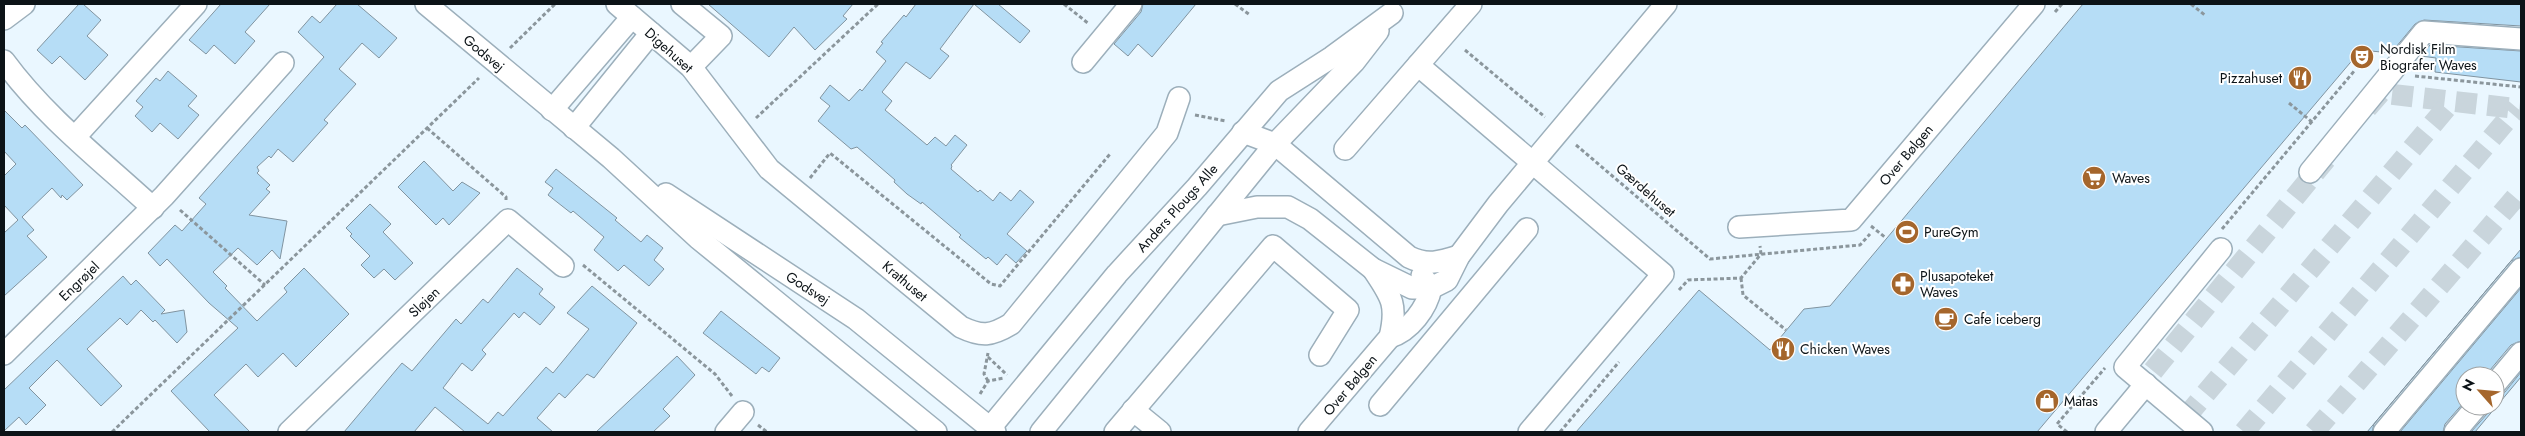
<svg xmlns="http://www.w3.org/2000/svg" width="2525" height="436" viewBox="0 0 2525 436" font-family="Jost,sans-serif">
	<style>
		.building { fill: #b6ddf6; stroke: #8194a0 }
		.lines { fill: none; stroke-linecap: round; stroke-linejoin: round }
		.minor-tunnel { stroke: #c9d5dc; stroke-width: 21; stroke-dasharray: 21 11; stroke-linecap: butt }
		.minor-casing { stroke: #9cafbb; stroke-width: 24 }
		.path { stroke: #8b969c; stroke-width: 3; stroke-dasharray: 4 2.5; stroke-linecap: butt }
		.minor { stroke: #fff; stroke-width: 21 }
		.labels { text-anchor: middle; stroke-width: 4; stroke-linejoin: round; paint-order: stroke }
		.poi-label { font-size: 14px; fill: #0c1317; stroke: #fff; text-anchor: start }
		.street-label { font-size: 14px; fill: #0c1317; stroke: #fff }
	</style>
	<rect width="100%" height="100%" fill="#eaf7ff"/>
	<g class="building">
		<path d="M79 4H83L101 20 87 36 108 55 85 80 60 56 52 64 37 50Z"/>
		<path d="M221 4H270L245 32 255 41 235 64 214 45 206 54 189 40Z"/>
		<path d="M337 4H357L397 38 379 58 362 43 339 69 356 84 324 120 328 123 293 162 278 149 271 158 269 156 257 167 259 171 257 173 270 185 266 189 270 192 249 215 287 221 280 259 272 250 257 265 238 248 213 272 227 286 225 288 257 321 287 292 284 288 304 268 349 314 296 367 283 353 258 377 246 364 214 395 250 432H210L171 391 238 328 209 303 167 259 160 266 148 253 175 225 182 231 206 204 199 198 324 57 298 32 312 16 320 23Z"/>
		<path d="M708 4H853L843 16 847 19 815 50 794 27 769 57Z"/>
		<path d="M916 4H998L1030 31 1020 43 974 4 940 49 949 56 930 79 906 62 882 92 892 101 885 110 927 145 935 137 946 146 955 135 967 145 951 165 952 166 951 169 978 192 980 190 993 201 1000 192 1011 201 1020 190 1034 202 1007 234 1027 251 1016 263 1006 254 997 265 988 257 986 259 959 237 961 235 922 202 921 204 907 194 894 182 895 180 857 147 851 149 818 121 830 106 820 98 830 85 849 101 860 89 862 91 886 61 876 52 883 43 881 42 904 15 906 17Z"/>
		<path d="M1143 4H1196L1152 57 1138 44 1128 56 1114 44 1141 12Z"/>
		<path d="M2083 4H2521V26L2424 20 2415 24 2391 53 2361 50 2037 432H1576L1699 290 1770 350 1804 309 1830 306Z"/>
		<path d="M2430 45 2521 51V82L2435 72 2436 58 2421 56Z"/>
		<path d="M168 71 197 96 188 106 199 115 178 139 160 123 152 132 135 116 143 107 136 101 156 78 160 81Z"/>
		<path d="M4 110 22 128 25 125 83 185 67 200 62 195 61 198 52 188 22 217 34 230 27 236 47 257 4 296V233L18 220 4 205V176L16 164 4 151Z"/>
		<path d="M424 161 453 191 462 182 480 193 449 225 443 218 436 225 398 187Z"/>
		<path d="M556 169 617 218 615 220 641 242 647 235 663 248 654 260 664 269 649 286 624 265 618 271 594 250 604 237 573 211 571 213 548 195 553 188 545 182Z"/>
		<path d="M370 204 391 224 383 232 413 263 395 280 384 269 374 278 361 265 370 256 350 236 352 234 346 228Z"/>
		<path d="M2521 249V257L2511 261 2374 424 2372 432H2367Z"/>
		<path d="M517 268 543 289 539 294 555 307 540 325 524 312 519 318 514 313 482 350 486 354 472 371 462 363 443 388 488 424 498 412 503 416 546 367 553 373 589 329 567 313 592 286 637 323 594 378 587 374 565 398 559 393 537 418 553 432H465L435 407 414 432H344L402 363 412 371 456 319 461 324 483 299 488 303Z"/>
		<path d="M123 276 131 285 136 280 165 310 161 314 184 310 187 332 177 343 155 320 153 322 141 310 127 325 120 318 87 349 122 386 101 406 57 360 29 388 46 405 26 425 19 417 4 431V390Z"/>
		<path d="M2521 288V341L2511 345 2485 376H2465V401L2445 424 2443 432H2400Z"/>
		<path d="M721 311 780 358 769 372 762 367 756 374 703 333Z"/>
		<path d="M677 356 695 375 663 409 670 416 653 432H596Z"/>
		<path d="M2521 372V377L2475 432H2471L2487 414 2489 406H2495V396L2505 392Z"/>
	</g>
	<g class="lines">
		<g class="minor-tunnel">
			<path d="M2367 108 2380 93 2521 109"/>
			<path d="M2153 371 2326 159"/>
			<path d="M2185 418 2453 100"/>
			<path d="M2244 432 2517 108"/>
			<path d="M2314 432 2521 191"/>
		</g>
		<g class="minor-casing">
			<g id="minor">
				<path d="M426 4 611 158 698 238 936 432"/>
				<path d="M617 4 691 67 769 169 961 327C982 337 991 336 1011 324L1167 133 1179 98"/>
				<path d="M682 4 721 36 691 67"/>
				<path d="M4 19 24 4"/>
				<path d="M4 61C45 117 102 161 153 208"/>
				<path d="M1083 62 1131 4"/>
				<path d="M1418 65 1663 274 1529 432"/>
				<path d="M552 110 632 17"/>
				<path d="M574 128 651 33"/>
				<path d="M1243 132 1275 144 1409 257C1427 266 1440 262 1459 256"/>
				<path d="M75 137 196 4"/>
				<path d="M1345 149 1471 4"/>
				<path d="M2310 172 2424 32 2521 39"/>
				<path d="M666 194 856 319 995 432"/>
				<path d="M1217 215 1257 207H1288L1310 219 1373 269 1412 288H1431L1447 280 1459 256 1498 204 1666 4"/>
				<path d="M1739 227 1851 220 2034 4"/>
				<path d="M1390 337C1410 331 1427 308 1431 288L1422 276"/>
				<path d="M4 354 164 196 283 63"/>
				<path d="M2495 384 2521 353"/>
				<path d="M1380 405 1527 229"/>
				<path d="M1133 410 1160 432"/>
				<path d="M289 432 508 220 563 266"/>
				<path d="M726 432 743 412"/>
				<path d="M990 432V428L1117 274 1197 187 1279 91 1332 57 1392 13"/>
				<path d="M1041 432 1275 144 1354 62 1378 31"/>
				<path d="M1115 432 1273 246 1348 310 1320 355"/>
				<path d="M1309 432 1390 337C1398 304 1391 296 1373 269"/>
				<path d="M2106 432 2146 384"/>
				<path d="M2202 432 2125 367 2221 249"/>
				<path d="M2384 432 2521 269"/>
				<path d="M2455 432 2477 406"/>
			</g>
		</g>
		<g class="path">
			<path d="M1064 4 1089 24"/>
			<path d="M1235 4 1250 15"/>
			<path d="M2191 4 2206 16"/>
			<path d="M2055 12 2062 4"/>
			<path d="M510 48 555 4"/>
			<path d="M1465 50 1545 117"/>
			<path d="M2415 76 2521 87"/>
			<path d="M2289 103 2312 122"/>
			<path d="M1195 115 1226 121"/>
			<path d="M756 118 878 4"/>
			<path d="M427 128 506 197V200"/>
			<path d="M1576 145 1710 259 1860 245 1870 234"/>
			<path d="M810 178 830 153 991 284 1000 286 1110 154"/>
			<path d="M180 210 265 285"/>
			<path d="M1871 226 1886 238"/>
			<path d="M2222 229 2355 70"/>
			<path d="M583 265 715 374 732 396"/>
			<path d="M1741 278 1743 295 1786 330"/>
			<path d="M1679 290 1688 280 1741 278 1761 254 1760 246"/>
			<path d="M988 357 1007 375"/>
			<path d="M988 381 984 374 988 353"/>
			<path d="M980 394 988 381 1004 378"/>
			<path d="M758 425 767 432"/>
			<path d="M112 432 479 78"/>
			<path d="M1560 432 1619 362"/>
			<path d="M2067 432 2057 424 2105 368"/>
		</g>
		<use href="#minor" class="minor"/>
	</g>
	<defs>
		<g id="theatre-disc" transform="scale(1.25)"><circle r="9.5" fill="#a5662c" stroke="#fff"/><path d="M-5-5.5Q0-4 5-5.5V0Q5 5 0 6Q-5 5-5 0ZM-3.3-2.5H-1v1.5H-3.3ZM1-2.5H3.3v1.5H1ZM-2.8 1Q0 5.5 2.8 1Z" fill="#fff"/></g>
		<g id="restaurant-disc" transform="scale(1.25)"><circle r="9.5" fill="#a5662c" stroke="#fff"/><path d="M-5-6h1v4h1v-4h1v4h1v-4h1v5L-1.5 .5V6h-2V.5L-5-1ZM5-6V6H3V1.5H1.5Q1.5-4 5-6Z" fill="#fff"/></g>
		<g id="supermarket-disc" transform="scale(1.25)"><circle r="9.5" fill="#a5662c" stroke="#fff"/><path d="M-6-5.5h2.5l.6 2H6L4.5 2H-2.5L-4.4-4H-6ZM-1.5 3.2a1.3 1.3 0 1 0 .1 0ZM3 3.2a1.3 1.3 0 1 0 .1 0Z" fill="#fff"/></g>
		<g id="stadium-disc" transform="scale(1.25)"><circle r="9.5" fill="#a5662c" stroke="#fff"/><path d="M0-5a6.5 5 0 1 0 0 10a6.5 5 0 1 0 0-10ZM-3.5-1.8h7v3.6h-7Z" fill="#fff"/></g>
		<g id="pharmacy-disc" transform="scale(1.25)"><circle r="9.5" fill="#a5662c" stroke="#fff"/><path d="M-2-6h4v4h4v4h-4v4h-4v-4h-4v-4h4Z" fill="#fff"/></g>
		<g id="cafe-disc" transform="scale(1.25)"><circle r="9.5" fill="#a5662c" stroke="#fff"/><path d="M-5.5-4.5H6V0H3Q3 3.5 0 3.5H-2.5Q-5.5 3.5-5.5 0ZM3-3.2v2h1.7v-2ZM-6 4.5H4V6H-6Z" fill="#fff"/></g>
		<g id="shop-disc" transform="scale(1.25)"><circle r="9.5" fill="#a5662c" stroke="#fff"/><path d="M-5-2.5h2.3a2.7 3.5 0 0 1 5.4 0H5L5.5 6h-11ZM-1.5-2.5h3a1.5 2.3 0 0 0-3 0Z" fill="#fff"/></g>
	</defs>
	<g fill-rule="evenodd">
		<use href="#theatre-disc" x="2362" y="57"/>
		<use href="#restaurant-disc" x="2300" y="78"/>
		<use href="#supermarket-disc" x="2094" y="178"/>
		<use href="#stadium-disc" x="1907" y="232"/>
		<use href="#pharmacy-disc" x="1903" y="284"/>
		<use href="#cafe-disc" x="1946" y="319"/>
		<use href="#restaurant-disc" x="1783" y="349"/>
		<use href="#shop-disc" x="2047" y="401"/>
	</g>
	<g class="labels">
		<g class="poi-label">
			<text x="2380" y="54">Nordisk Film<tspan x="2380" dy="16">Biografer Waves</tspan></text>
			<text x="2282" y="83" text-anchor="end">Pizzahuset</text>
			<text x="2112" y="183">Waves</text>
			<text x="1924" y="237">PureGym</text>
			<text x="1920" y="281">Plusapoteket<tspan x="1920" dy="16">Waves</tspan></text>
			<text x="1964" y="324">Cafe iceberg</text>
			<text x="1800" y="354">Chicken Waves</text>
			<text x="2064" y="406">Matas</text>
		</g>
		<g class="street-label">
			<text transform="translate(669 50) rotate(42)" y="5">Digehuset</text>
			<text transform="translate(484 53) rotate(40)" y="5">Godsvej</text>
			<text transform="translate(1906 155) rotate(-50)" y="5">Over Bølgen</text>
			<text transform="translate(1646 190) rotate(41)" y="5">Gærdehuset</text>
			<text transform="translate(1177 208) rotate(-48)" y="5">Anders Plougs Alle</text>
			<text transform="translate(79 281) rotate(-44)" y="5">Engrøjel</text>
			<text transform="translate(905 281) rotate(40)" y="5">Krathuset</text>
			<text transform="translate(808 288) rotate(33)" y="5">Godsvej</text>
			<text transform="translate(424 302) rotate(-44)" y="5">Sløjen</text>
			<text transform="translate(1350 385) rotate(-50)" y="5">Over Bølgen</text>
		</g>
	</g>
	<rect width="2525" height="436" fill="none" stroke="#0c1317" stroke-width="10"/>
	<g transform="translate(2480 391) rotate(297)"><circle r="24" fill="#ffffff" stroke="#9ea1a2"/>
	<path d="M0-4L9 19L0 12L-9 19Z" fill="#a5662c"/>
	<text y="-8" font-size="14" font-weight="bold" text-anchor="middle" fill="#0c1317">N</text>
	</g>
</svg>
